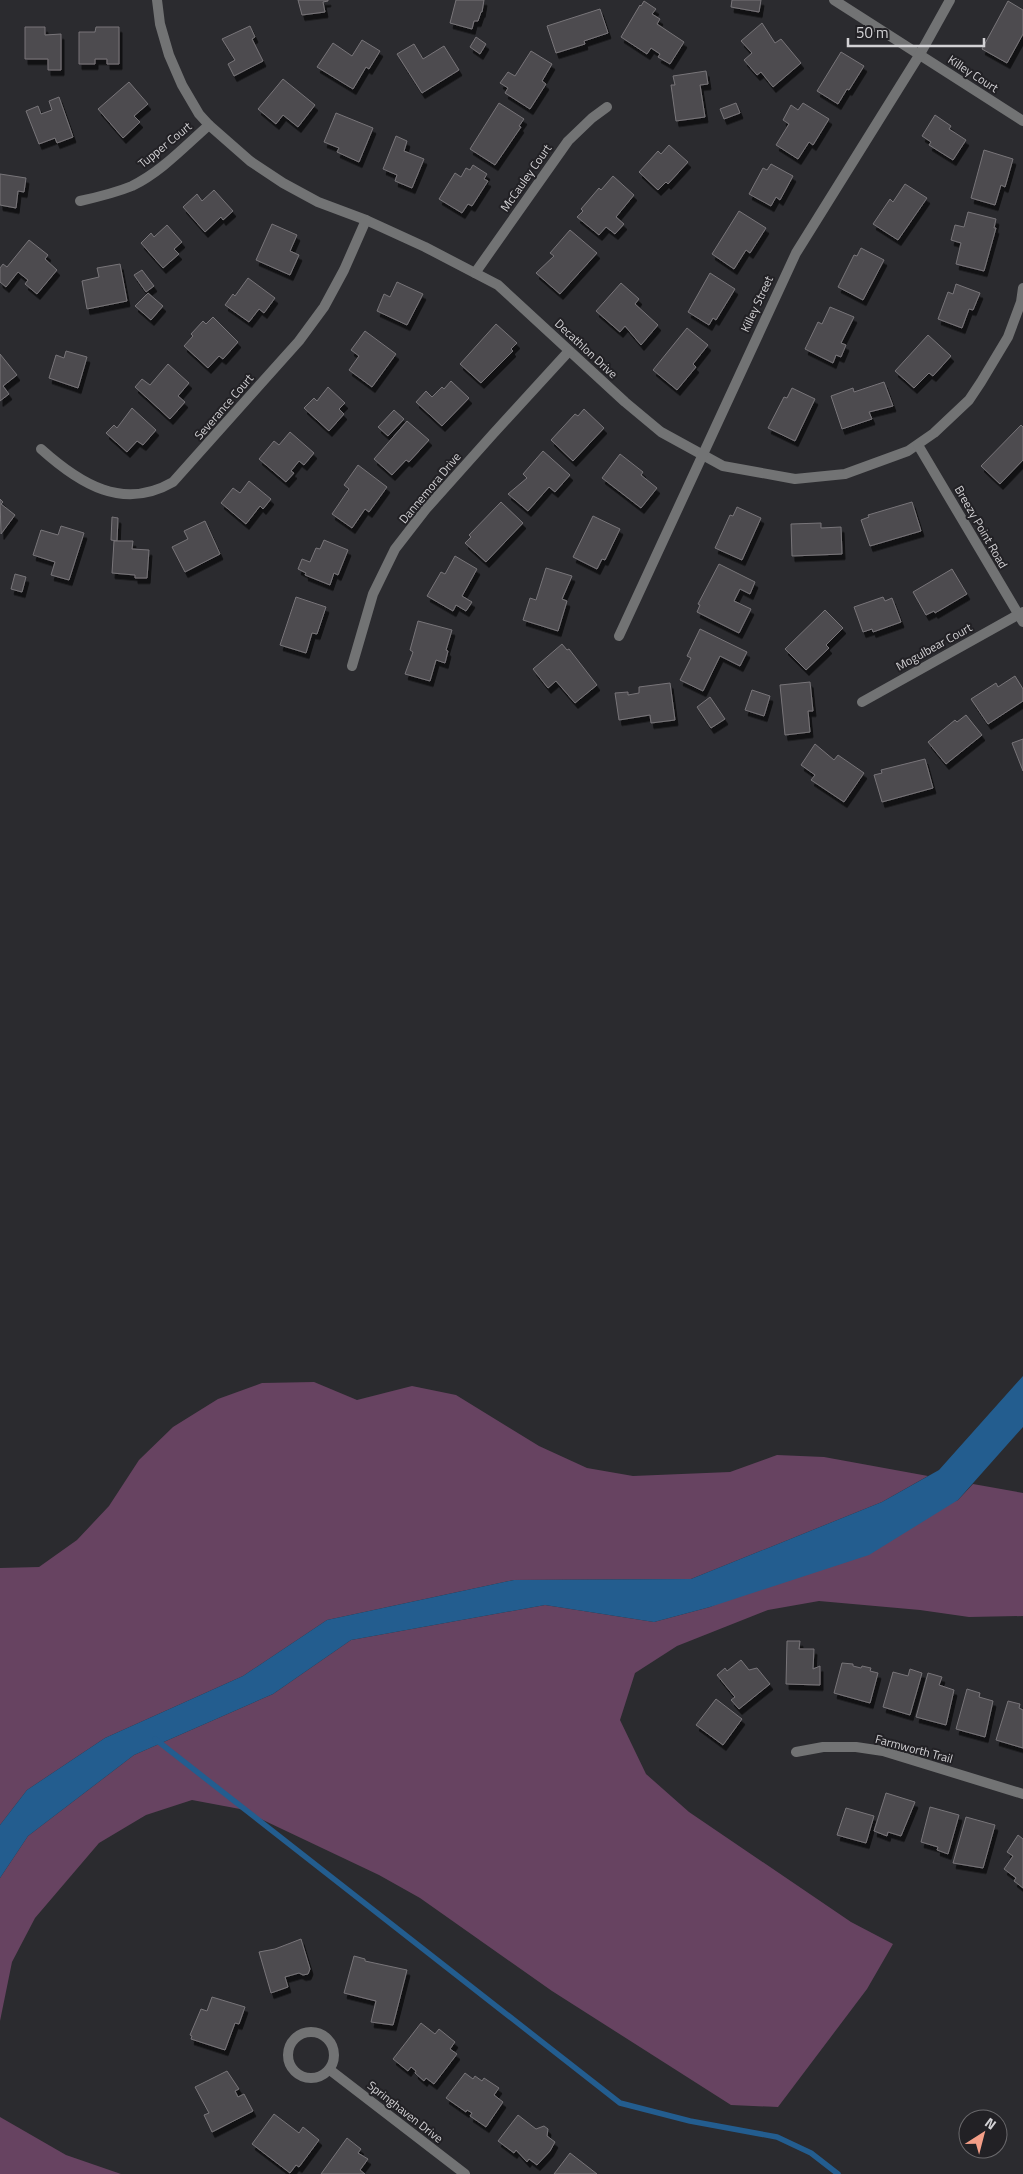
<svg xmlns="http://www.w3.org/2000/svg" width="1023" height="2174" viewBox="0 0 1023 2174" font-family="'Titillium Web',sans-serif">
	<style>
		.green { fill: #674361 }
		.water { fill: #235d8f }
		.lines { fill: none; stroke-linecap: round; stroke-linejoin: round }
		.stream { stroke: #235d8f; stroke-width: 5.5 }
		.building { fill: #4d4b4f; stroke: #787579; filter: url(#shadow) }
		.street { stroke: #727374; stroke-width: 10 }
		.labels { text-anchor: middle; stroke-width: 4; stroke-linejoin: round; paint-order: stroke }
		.street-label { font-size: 12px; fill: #d3d2d5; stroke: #222125 }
	</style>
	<defs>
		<filter id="shadow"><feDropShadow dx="3" dy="5.5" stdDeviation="0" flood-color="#0009"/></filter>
	</defs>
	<rect width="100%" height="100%" fill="#2b2b2f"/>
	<g class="green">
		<path d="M314 1382 357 1400 412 1386 456 1395 539 1446 587 1468 633 1476 730 1472 777 1455 824 1457 928 1476 882 1502 691 1579 514 1580 327 1620 243 1676 105 1738 27 1790 0 1825V1568L39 1567 77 1540 109 1506 139 1460 173 1427 218 1399 262 1383Z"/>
		<path d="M973 1484 1023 1493V1616L969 1617 920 1610 819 1601 768 1610 677 1646 635 1673 620 1720 646 1774 689 1812 851 1922 893 1944 867 1989 778 2107 731 2105 552 1991 420 1898 379 1875 240 1809 192 1800 146 1815 99 1843 35 1918 12 1962 0 2021V1878L28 1836 134 1755 273 1694 351 1640 545 1605 654 1622 710 1607 958 1500Z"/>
		<path d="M0 2117 66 2155 121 2174H0Z"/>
	</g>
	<path class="water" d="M1023 1376V1427L958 1500 869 1555 710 1607 654 1622 545 1605 351 1640 273 1694 134 1755 28 1836 0 1878V1825L27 1790 105 1738 243 1676 327 1620 514 1580 691 1579 882 1502 939 1470Z"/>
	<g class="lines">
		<path class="stream" d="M155 1739 620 2103 690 2121 777 2137 811 2153 838 2174"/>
	</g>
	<g class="building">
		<path d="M298 0H328V1L323 2 325 12 302 15Z"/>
		<path d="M456 0H484L482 12H481L478 21H474L472 29 450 23Z"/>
		<path d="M732 0H761L759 12 731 7Z"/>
		<path d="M644 1 656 9 652 14 660 19 657 24 684 42 670 64 658 57 660 54 651 48 647 54 621 37 640 5 641 6Z"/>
		<path d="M1008 1 1023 10V34L1007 63 982 49Z"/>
		<path d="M600 9 608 33 584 41 585 44 556 53 547 26Z"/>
		<path d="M762 23 775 43 781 39 801 63 773 87 761 72 757 75 744 60 752 53 741 41Z"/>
		<path d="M250 26 255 37 252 39 263 61 234 76 228 64 235 60 222 39Z"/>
		<path d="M25 27H45V35L61 34V70H48V59H25Z"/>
		<path d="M96 27H119V64H107V59H95V64H79V32H95Z"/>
		<path d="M476 37 486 44 480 54 470 47Z"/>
		<path d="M362 40 380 51 369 69 366 67 353 89 317 67 333 43 352 56Z"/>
		<path d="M414 44 423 59 444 46 459 70 422 93 397 54Z"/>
		<path d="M531 51 552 64 542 81 546 84 530 109 505 93 508 88 500 83 508 72 515 76Z"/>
		<path d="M841 52 864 66 849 90 847 89 838 104 817 91Z"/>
		<path d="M706 71 708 84 700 85 705 117 676 121 671 85H675L673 76Z"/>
		<path d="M283 79 315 105 298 127 283 115 276 124 258 109Z"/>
		<path d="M129 82 148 104 134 116 140 122 123 138 98 109Z"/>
		<path d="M59 97 73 137 57 143 55 138 39 144 26 111 38 106 41 114 52 110 49 101Z"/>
		<path d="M499 103 524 119 519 126 521 127 495 165 470 149Z"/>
		<path d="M736 103 740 113 724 119 720 109Z"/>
		<path d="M803 103 829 119 813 145 809 142 798 159 776 145 789 124 783 120 791 105 798 110Z"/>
		<path d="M336 113 373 128 359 162 337 152 339 148 324 142Z"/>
		<path d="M935 115 951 126 949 129 966 140 953 160 929 145 931 142 922 136Z"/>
		<path d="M396 136 407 141 404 151 424 159 412 188 395 181 397 175 383 169Z"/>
		<path d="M669 145 688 162 668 184 666 182 658 190 639 172 658 151 661 154Z"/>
		<path d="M984 150 1013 159 1005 187 1001 185 995 205 971 198Z"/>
		<path d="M771 164 793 176 780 200 776 197 771 206 749 194 763 168 767 170Z"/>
		<path d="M473 165 487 174 484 179 488 181 472 206 468 204 462 213 439 199 455 173 461 177 466 168 470 170Z"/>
		<path d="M0 174 26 178 24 192 18 191 16 208 0 205Z"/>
		<path d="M613 176 634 195 616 217 624 224 615 234 606 227 599 235 577 217 583 211 581 209 599 188 601 190Z"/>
		<path d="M905 184 927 198 898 240 873 224 890 199 893 202Z"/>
		<path d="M214 190 233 211 223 220 221 217 205 232 183 207 197 194 202 201Z"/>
		<path d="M739 211 766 228 750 253 746 250 734 269 712 254Z"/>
		<path d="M968 212 996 219 994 228H996L984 271 956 264 961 243 951 240 955 225 964 227Z"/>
		<path d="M272 224 297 235 290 251 299 255 290 275 256 260Z"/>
		<path d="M167 225 182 242 174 249 179 254 163 268 141 243 151 233 154 237Z"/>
		<path d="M570 230 597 253 560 294 536 273 554 256 550 253Z"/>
		<path d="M29 240 48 255 45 259 57 270 37 294 25 284 28 280 18 272 6 287 0 282V268L3 264 7 267Z"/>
		<path d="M861 248 884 260 863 300 838 287 854 255 857 256Z"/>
		<path d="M120 264 127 301 87 309 82 281 99 277 97 268Z"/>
		<path d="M142 270 154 286 146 292 134 275Z"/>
		<path d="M710 273 735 289 716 320 713 318 709 325 688 312Z"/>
		<path d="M248 278 275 298 264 313 259 309 249 322 225 305 233 294 235 296Z"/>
		<path d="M397 282 423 294 407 325 377 311 384 294 390 297Z"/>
		<path d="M621 283 639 299 635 304 658 325 641 345 625 326 620 332 596 311Z"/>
		<path d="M956 284 980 293 973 310 969 309 962 328 938 319 948 292 953 294Z"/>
		<path d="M148 293 163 306 151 320 135 306Z"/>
		<path d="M830 307 854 317 841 343 846 345 841 357 836 355 833 363 805 349 818 322 822 324Z"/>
		<path d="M213 317 238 342 223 359 219 356 208 368 184 346 193 336 191 334 203 321 206 324Z"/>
		<path d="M496 324 517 343 511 349 513 351 481 383 460 364Z"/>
		<path d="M687 328 708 345 693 364 696 367 677 390 653 370Z"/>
		<path d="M365 331 396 354 372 387 349 370 359 356 351 350Z"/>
		<path d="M928 335 951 356 933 376 929 373 914 388 895 371Z"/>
		<path d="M66 351 87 357 78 388 49 378 56 355 64 358Z"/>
		<path d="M0 354 17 375 3 386 9 394 0 401Z"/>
		<path d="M168 364 189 383 178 396 185 402 170 419 135 387 142 379 150 385Z"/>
		<path d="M451 381 469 398 442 426 416 402 426 391 432 397 442 387 444 389Z"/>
		<path d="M884 382 893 406 869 412 872 419 842 429 831 396 853 388 854 392Z"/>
		<path d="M328 387 345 403 339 409 344 414 329 431 304 408 314 398 317 401Z"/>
		<path d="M792 388 815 399 795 441 768 428 784 397 787 398Z"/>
		<path d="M132 408 156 430 143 445 137 441 127 452 106 433 114 425 117 428Z"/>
		<path d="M584 409 604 428 573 461 551 440 575 414 578 416Z"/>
		<path d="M394 410 404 419 388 436 378 427Z"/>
		<path d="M407 421 429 440 409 462 406 460 392 475 374 459Z"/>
		<path d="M1021 425 1023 427V460L1000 484 981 466Z"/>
		<path d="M290 432 314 453 304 465 299 461 291 471 294 473 286 482 259 459 274 441 279 445Z"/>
		<path d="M543 451 570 475 555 492 549 487 528 511 508 494 527 478 523 474Z"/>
		<path d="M620 454 643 472 641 475 657 488 641 508 602 478Z"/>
		<path d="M358 465 387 487 369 512 365 509 352 528 332 514 349 489 344 485Z"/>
		<path d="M249 481 271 499 263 509 260 506 246 524 221 503 233 488 240 493Z"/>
		<path d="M0 499 3 502 1 504 15 515 1 534Z"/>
		<path d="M501 502 523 523 486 562 465 543 471 537 469 535Z"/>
		<path d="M912 502 921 531 870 546 861 520 869 517 868 515Z"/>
		<path d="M737 507 761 518 742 560 715 548 730 515 733 516Z"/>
		<path d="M593 516 620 529 605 560 602 559 597 569 573 557Z"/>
		<path d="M112 517 118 518 117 541 111 540Z"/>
		<path d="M205 521 220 554 185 572 172 547 188 539 184 531Z"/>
		<path d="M821 523V528L841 527 842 554 792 556 791 524Z"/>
		<path d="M61 526 84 533 69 580 51 575 55 562 33 555 41 530 58 535Z"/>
		<path d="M324 540 348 550 338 575 334 573 330 585 305 575 306 573 298 569 302 559 310 562 316 548 320 549Z"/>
		<path d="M114 541H133L132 549 149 550 147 578H135V575L112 573Z"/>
		<path d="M455 556 477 569 462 596 472 602 466 611 456 605 453 611 427 596 441 572 445 574Z"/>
		<path d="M719 564 755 582 750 594 740 589 734 601 751 609 739 633 697 612 700 605 698 604Z"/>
		<path d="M546 568 572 576 562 599 567 601 558 631 523 620 530 598 536 600Z"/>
		<path d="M952 569 967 594 935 613 934 611 926 615 913 592Z"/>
		<path d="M15 574 26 577 22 592 11 589Z"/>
		<path d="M296 597 326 607 317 634 312 633 306 653 280 645Z"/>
		<path d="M883 597 885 601 892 598 901 622 873 632 872 629 863 632 854 607Z"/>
		<path d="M825 610 843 628 826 645 829 648 806 670 785 649Z"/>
		<path d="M418 621 452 630 446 650 448 651 445 663 436 660 430 681 405 674 413 652 410 650Z"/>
		<path d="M700 629 747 652 740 666 720 656 703 691 680 680 691 658 687 656Z"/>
		<path d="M562 644 567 650 569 649 597 685 575 703 556 681 548 688 533 669Z"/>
		<path d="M1015 676 1023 689V701L988 724 971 699 996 683 998 687Z"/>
		<path d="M810 682 813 711H808L810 732 785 735 780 685Z"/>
		<path d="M670 683 675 720 651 723 650 715 619 720 615 693 628 692V695L639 693V687Z"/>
		<path d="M752 690 770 696 764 716 745 710Z"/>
		<path d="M710 697 725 719 711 728 697 707Z"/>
		<path d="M966 715 982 735 946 764 928 742 955 720 957 722Z"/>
		<path d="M1023 739V771L1012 743Z"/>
		<path d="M815 744 834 760 838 755 864 773 844 802 811 780 815 775 801 765Z"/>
		<path d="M925 759 933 788 882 802 874 775 882 773 881 770Z"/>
		<path d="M787 1641H800L799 1649H814L813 1669 820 1666V1685L786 1684Z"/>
		<path d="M741 1660 749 1670 757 1668 770 1684 739 1709 731 1700 735 1697 717 1675 725 1668 727 1671Z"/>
		<path d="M842 1663 853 1664V1666L861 1668 862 1666 871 1668 870 1671 878 1673 870 1703 834 1693Z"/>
		<path d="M910 1669 922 1673 910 1715 883 1707 893 1672 908 1676Z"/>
		<path d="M928 1673 942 1677 939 1685 954 1690 946 1725 916 1717Z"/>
		<path d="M967 1689 980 1693 979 1697 993 1701 985 1737 956 1729Z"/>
		<path d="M716 1699 742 1719 723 1745 696 1725Z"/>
		<path d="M1008 1701 1020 1704 1019 1708 1023 1710V1748L996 1740Z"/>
		<path d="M886 1793 915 1802 901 1836 888 1832 887 1836 874 1831Z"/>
		<path d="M930 1807 959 1815 948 1854 937 1850 938 1847 921 1842Z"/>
		<path d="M846 1808 874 1816 866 1843 837 1835Z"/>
		<path d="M966 1817 995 1825 983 1868 953 1863Z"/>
		<path d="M1018 1835 1023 1839V1888L1014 1881 1016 1878 1004 1869 1013 1856 1007 1852Z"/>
		<path d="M301 1939 310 1969 308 1974 303 1975 299 1973 285 1977 288 1987 271 1993 259 1952 275 1949Z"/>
		<path d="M354 1956 365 1959V1961L407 1970 393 2025 371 2022 376 2001 344 1993Z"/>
		<path d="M212 1997 245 2007 239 2024 235 2023 225 2050 191 2039 192 2036 190 2035 201 2009 207 2011Z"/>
		<path d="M421 2023 435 2034 439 2029 455 2042 450 2049 457 2054 434 2084 426 2078 424 2081 415 2073 416 2071 411 2067 408 2071 393 2059Z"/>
		<path d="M227 2071 239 2089 235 2091 238 2097 244 2094 253 2111 212 2132 204 2115 209 2113 195 2087Z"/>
		<path d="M465 2073 473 2079 475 2076 482 2081 484 2078 499 2088 494 2095 503 2102 486 2127 470 2116 472 2113 467 2110 466 2112 446 2098Z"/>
		<path d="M274 2114 299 2133 303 2127 319 2140 299 2167 296 2165 290 2173 252 2144Z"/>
		<path d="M518 2115 536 2129 544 2126 548 2129 547 2136 555 2142 550 2151 537 2165 529 2159 527 2162 516 2150 514 2153 498 2141Z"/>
		<path d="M347 2138 361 2149 358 2153 368 2159 360 2170 365 2174H321Z"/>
		<path d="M570 2153 597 2174H554Z"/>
	</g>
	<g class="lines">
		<g class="street">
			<path d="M157 0 160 24 169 55 182 85 199 114 209 125 250 161 283 183 318 202 366 220 425 247 498 285 625 402 661 432 723 466 795 479 845 474 908 451 934 433 969 400 981 382 1008 337 1021 302 1023 288"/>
			<path d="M834 0 1023 121"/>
			<path d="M80 201C98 197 115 193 132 186 161 172 185 146 209 125"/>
			<path d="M475 273 568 141 592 118 607 107"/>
			<path d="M918 445 1023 622"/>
			<path d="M41 449C80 484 123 511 173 482L299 341 324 307 344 270 366 220"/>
			<path d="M619 636 796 253 920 54 950 0"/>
			<path d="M352 666 373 594 395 549 426 509 493 434 569 351"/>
			<path d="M862 702 1023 612"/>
			<path d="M796 1752 823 1747H856L883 1751 1023 1794"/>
			<circle cx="311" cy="2055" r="23"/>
			<path d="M330 2070 465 2174"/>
		</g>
	</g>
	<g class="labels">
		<g class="street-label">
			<text transform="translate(973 74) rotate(33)" y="4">Killey Court</text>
			<text transform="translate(165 145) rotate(-39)" y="4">Tupper Court</text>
			<text transform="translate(526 178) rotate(-55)" y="4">McCauley Court</text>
			<text transform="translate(757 304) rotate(-65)" y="4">Killey Street</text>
			<text transform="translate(586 349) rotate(43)" y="4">Decathlon Drive</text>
			<text transform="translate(224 407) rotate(-49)" y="4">Severance Court</text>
			<text transform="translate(430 488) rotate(-50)" y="4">Dannemora Drive</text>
			<text transform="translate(981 527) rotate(60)" y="4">Breezy Point Road</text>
			<text transform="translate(934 647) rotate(-29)" y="4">Mogulbear Court</text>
			<text transform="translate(914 1749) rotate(15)" y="4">Farmworth Trail</text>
			<text transform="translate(405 2112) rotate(38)" y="4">Springhaven Drive</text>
		</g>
	</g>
	<g transform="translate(983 2134) rotate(36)"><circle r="24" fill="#222125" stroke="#69686b"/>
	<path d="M0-4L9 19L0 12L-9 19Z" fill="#f49e87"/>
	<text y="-8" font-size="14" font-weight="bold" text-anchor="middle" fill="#d3d2d5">N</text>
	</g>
	<path d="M848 38v8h136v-8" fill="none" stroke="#d3d2d5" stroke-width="2.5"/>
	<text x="856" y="38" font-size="15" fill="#d3d2d5" stroke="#222125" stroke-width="4" paint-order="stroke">50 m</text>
</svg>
